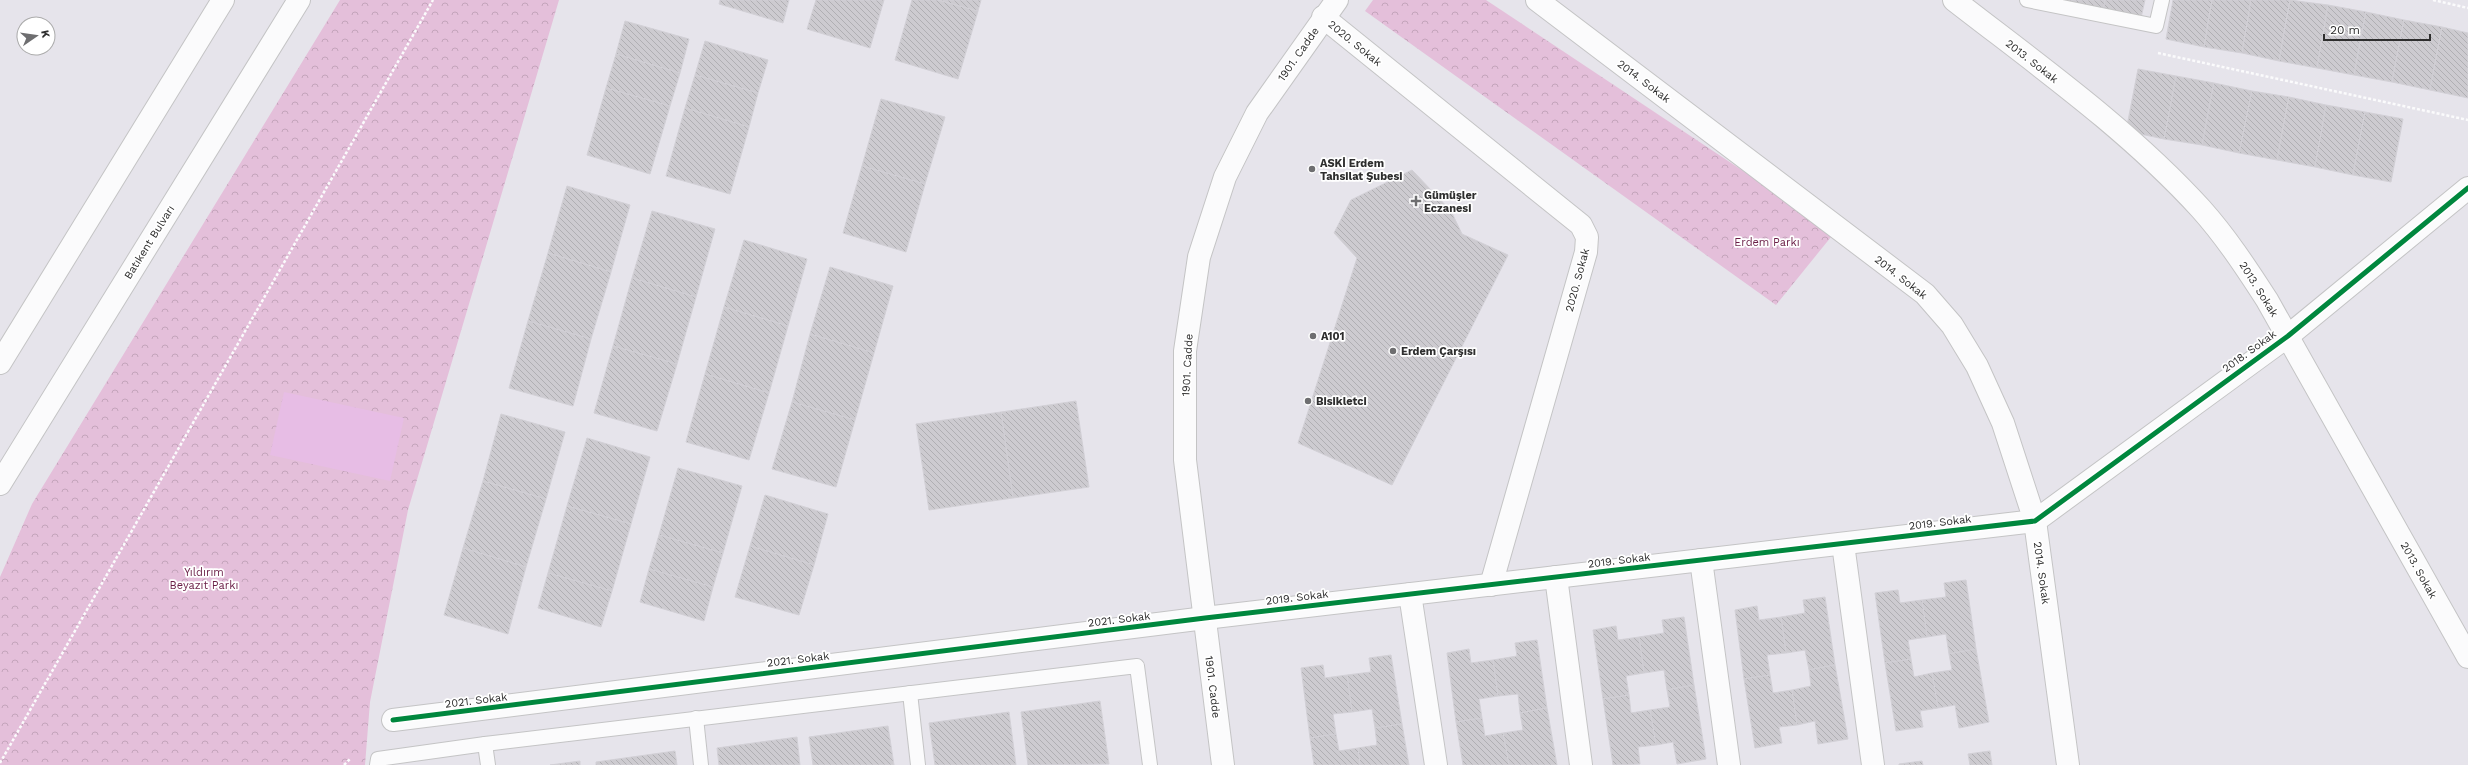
<svg xmlns="http://www.w3.org/2000/svg" width="2468" height="765" viewBox="0 0 2468 765" font-family="'Work Sans',sans-serif">
	<style>
		.forest { fill: url(#forest-crowns) }
		.pitch { fill: #e7bde5 }
		.building { fill: url(#building-back-hatch); stroke: #d2d0d6 }
		.lines { fill: none; stroke-linecap: round; stroke-linejoin: round }
		.lane-casing { stroke: #c4c4c5; stroke-width: 16 }
		.street-casing { stroke: #c4c4c5; stroke-width: 24 }
		.secondary-casing { stroke: #c4c4c5; stroke-width: 24 }
		.path { stroke: #fbfbfc; stroke-width: 2.5; stroke-dasharray: 3 2; stroke-linecap: butt }
		.lane { stroke: #fbfbfc; stroke-width: 14 }
		.street { stroke: #fbfbfc; stroke-width: 22 }
		.secondary { stroke: #fbfbfc; stroke-width: 22 }
		.cycleway-casing { stroke: #fff; stroke-width: 8 }
		.cycleway { stroke: #00873e; stroke-width: 5 }
		.poi-dot { fill: #6e6e70; stroke: #fff; stroke-width: 1.5 }
		.labels { text-anchor: middle; stroke-width: 3.5; stroke-linejoin: round; paint-order: stroke }
		.street-label { font-size: 11px; fill: #2e2e2e; stroke: #fff }
		.poi-label { font-size: 11px; font-weight: bold; fill: #2e2e2e; stroke: #fff; text-anchor: start }
		.park-label { font-size: 11px; fill: #6a1e46; stroke: #fff }
	</style>
	<defs>
		<pattern id="forest-crowns" width="20" height="18" patternUnits="userSpaceOnUse"><rect width="20" height="18" fill="#e4bfda"/><path d="M2 6a3 3 0 1 1 6 0M12 15a3 3 0 1 1 6 0" fill="none" stroke="#c4a4bb"/></pattern>
		<pattern id="building-back-hatch" width="6" height="6" patternUnits="userSpaceOnUse"><rect width="6" height="6" fill="#cdcbd0"/><path d="M-1 5l2 2M0 0l6 6M5-1l2 2" fill="none" stroke="#b0afb3"/></pattern>
	</defs>
	<rect width="100%" height="100%" fill="#e6e4eb"/>
	<g class="forest">
		<path d="M340 0H559L408 510 370 702 365 765H0V577L32 504Z"/>
		<path d="M1373 0H1486L1835 232 1776 305 1365 11Z"/>
	</g>
	<path class="pitch" d="M284 392 404 418 390 481 270 455Z"/>
	<g class="building">
		<path d="M720 0H789L783 23 719 4Z"/>
		<path d="M816 0H884L870 48 807 29Z"/>
		<path d="M912 0H938L978 11 958 79 895 60Z"/>
		<path d="M938 0H981L978 11Z"/>
		<path d="M2066 0H2105L2103 11 2066 4Z"/>
		<path d="M2105 0H2145L2141 18 2103 11Z"/>
		<path d="M2173 0H2212L2204 47 2166 39Z"/>
		<path d="M2212 0H2251L2242 53 2204 47Z"/>
		<path d="M2251 0H2290L2279 61 2242 53Z"/>
		<path d="M2290 0 2328 5 2317 68 2279 61Z"/>
		<path d="M2328 5 2366 12 2354 75 2317 68Z"/>
		<path d="M2366 12 2404 20 2392 82 2354 75Z"/>
		<path d="M2404 20 2442 27 2430 90 2392 82Z"/>
		<path d="M625 21 689 39 680 73 616 54Z"/>
		<path d="M2442 27 2468 33V98L2430 90Z"/>
		<path d="M705 41 768 60 758 93 695 75Z"/>
		<path d="M616 54 680 73 670 106 606 88Z"/>
		<path d="M2138 69 2176 76 2164 139 2126 131Z"/>
		<path d="M695 75 758 93 749 127 685 108Z"/>
		<path d="M2176 76 2214 83 2202 145 2164 139Z"/>
		<path d="M2214 83 2252 91 2239 153 2202 145Z"/>
		<path d="M606 88 670 106 650 174 587 155Z"/>
		<path d="M2252 91 2289 97 2277 160 2239 153Z"/>
		<path d="M2289 97 2326 105 2315 167 2277 160Z"/>
		<path d="M881 99 945 117 925 184 862 166Z"/>
		<path d="M2326 105 2365 112 2353 175 2315 167Z"/>
		<path d="M685 108 749 127 730 194 666 176Z"/>
		<path d="M2365 112 2403 119 2391 182 2353 175Z"/>
		<path d="M862 166 925 184 906 252 843 233Z"/>
		<path d="M1412 170 1451 211 1462 234 1508 255 1392 485 1298 443 1357 258 1334 233 1351 200Z"/>
		<path d="M567 186 630 205 611 272 548 253Z"/>
		<path d="M652 211 715 229 696 297 632 278Z"/>
		<path d="M744 240 807 259 788 326 724 307Z"/>
		<path d="M548 253 611 272 591 339 528 321Z"/>
		<path d="M830 267 893 286 874 353 810 334Z"/>
		<path d="M632 278 696 297 677 364 613 346Z"/>
		<path d="M724 307 788 326 769 393 705 374Z"/>
		<path d="M528 321 591 339 573 406 509 388Z"/>
		<path d="M810 334 874 353 855 420 792 402Z"/>
		<path d="M613 346 677 364 657 431 594 413Z"/>
		<path d="M705 374 769 393 749 460 686 442Z"/>
		<path d="M1076 401 1089 487 1013 498 1001 412Z"/>
		<path d="M792 402 855 420 836 487 772 469Z"/>
		<path d="M1001 412 1013 498 929 510 916 424Z"/>
		<path d="M501 414 565 432 546 499 483 481Z"/>
		<path d="M587 438 650 457 631 524 567 506Z"/>
		<path d="M678 468 742 486 723 553 659 535Z"/>
		<path d="M483 481 546 499 526 567 463 548Z"/>
		<path d="M765 495 828 514 814 565 750 546Z"/>
		<path d="M567 506 631 524 612 591 548 573Z"/>
		<path d="M659 535 723 553 713 587 649 569Z"/>
		<path d="M750 546 814 565 799 615 735 597Z"/>
		<path d="M463 548 526 567 508 634 444 615Z"/>
		<path d="M649 569 713 587 704 621 640 602Z"/>
		<path d="M548 573 612 591 601 627 538 608Z"/>
		<path d="M1966 580 1976 649 1949 654 1946 634 1927 637 1922 600 1946 597 1944 583Z"/>
		<path d="M1898 590 1900 603 1922 600 1927 637 1908 640 1911 659 1885 663 1875 593Z"/>
		<path d="M1825 597 1835 665 1809 670 1805 650 1786 653 1781 617 1805 613 1803 600Z"/>
		<path d="M1757 606 1759 620 1781 617 1786 653 1767 655 1770 675 1744 679 1735 610Z"/>
		<path d="M1684 617 1694 685 1667 690 1664 670 1644 673 1639 637 1664 633 1662 620Z"/>
		<path d="M1616 626 1618 640 1639 637 1644 673 1626 676 1629 695 1603 699 1593 630Z"/>
		<path d="M1537 640 1547 708 1520 713 1518 694 1498 696 1493 660 1517 656 1515 643Z"/>
		<path d="M1469 649 1471 663 1493 660 1498 696 1479 699 1482 718 1456 722 1447 653Z"/>
		<path d="M1976 649 1989 722 1959 728 1955 705 1938 708 1932 673 1952 670 1949 654Z"/>
		<path d="M1391 655 1402 724 1375 728 1372 709 1352 712 1347 675 1371 672 1369 658Z"/>
		<path d="M1911 659 1914 677 1932 673 1938 708 1920 711 1923 727 1896 731 1885 663Z"/>
		<path d="M1323 665 1325 678 1347 675 1352 712 1333 714 1336 734 1310 738 1301 668Z"/>
		<path d="M1835 665 1848 739 1818 744 1815 721 1797 725 1792 690 1811 686 1809 670Z"/>
		<path d="M1770 675 1773 693 1792 690 1797 725 1779 727 1782 743 1755 748 1744 679Z"/>
		<path d="M1694 685 1706 759 1677 764 1673 742 1656 745 1650 710 1670 707 1667 690Z"/>
		<path d="M1629 695 1631 713 1650 710 1656 745 1638 747 1640 764 1613 765 1603 699Z"/>
		<path d="M1100 701 1109 764 1028 765 1021 712Z"/>
		<path d="M1547 708 1557 765H1509L1503 733 1523 730 1520 713Z"/>
		<path d="M1009 712 1016 765H935L929 723Z"/>
		<path d="M1482 718 1485 736 1503 733 1509 765H1463L1456 722Z"/>
		<path d="M1402 724 1409 765H1360L1358 748 1377 745 1375 728Z"/>
		<path d="M888 726 894 765H813L809 737Z"/>
		<path d="M1336 734 1339 751 1358 748 1360 765H1314L1310 738Z"/>
		<path d="M797 737 800 765H719L717 748Z"/>
		<path d="M675 751 677 765H596V762Z"/>
		<path d="M1990 751 1992 765H1970L1968 754Z"/>
		<path d="M580 761V765H550Z"/>
		<path d="M1922 761 1923 765H1899V764Z"/>
	</g>
	<g class="lines">
		<g class="lane-casing">
			<g id="lane">
				<path d="M2027 0 2156 26 2162 0"/>
				<path d="M910 693 918 765"/>
				<path d="M696 718 701 765"/>
				<path d="M485 744 488 765"/>
				<path d="M377 765 378 759 485 744 1137 666 1150 765"/>
			</g>
		</g>
		<g class="street-casing">
			<g id="street">
				<path d="M1537 0 1925 294 1952 325 1977 366 2003 423 2035 521 2068 765"/>
				<path d="M1954 0C2039 66 2128 129 2201 209 2226 237 2247 269 2267 300L2468 657"/>
				<path d="M1323 17 1581 225 1587 237 1586 252 1491 585"/>
				<path d="M1843 544 1873 765"/>
				<path d="M1701 560 1729 765"/>
				<path d="M1556 577 1581 765"/>
				<path d="M1410 594 1436 765"/>
				<path d="M393 720 1205 618 2035 521 2288 336 2468 188"/>
			</g>
		</g>
		<g class="secondary-casing">
			<g id="secondary">
				<path d="M0 363 223 0"/>
				<path d="M0 484 299 0"/>
				<path d="M1223 765 1185 460V351L1199 257 1225 177 1257 113 1337 0"/>
			</g>
		</g>
		<g class="path">
			<path d="M2433 0 2468 8"/>
			<path d="M2158 53 2468 120"/>
			<path d="M0 763 433 0"/>
			<path d="M344 765 351 758"/>
		</g>
		<use href="#lane" class="lane"/>
		<use href="#street" class="street"/>
		<use href="#secondary" class="secondary"/>
		<g class="cycleway-casing">
			<path id="cycleway" d="M393 720 1205 618 2035 521 2288 336 2468 188"/>
		</g>
		<use href="#cycleway" class="cycleway"/>
	</g>
	<g class="poi-dot">
		<circle cx="1312" cy="169" r="4"/>
		<path d="M1414 195h4v4h4v4h-4v4h-4v-4h-4v-4h4z"/>
		<circle cx="1313" cy="336" r="4"/>
		<circle cx="1393" cy="351" r="4"/>
		<circle cx="1308" cy="401" r="4"/>
	</g>
	<g class="labels">
		<g class="street-label">
			<text transform="translate(1355 43) rotate(39)" y="4">2020. Sokak</text>
			<text transform="translate(1298 54) rotate(-55)" y="4">1901. Cadde</text>
			<text transform="translate(2032 61) rotate(38)" y="4">2013. Sokak</text>
			<text transform="translate(1644 81) rotate(37)" y="4">2014. Sokak</text>
			<text transform="translate(149 242) rotate(-58)" y="4">Batıkent Bulvarı</text>
			<text transform="translate(1901 277) rotate(38)" y="4">2014. Sokak</text>
			<text transform="translate(1577 280) rotate(-75)" y="4">2020. Sokak</text>
			<text transform="translate(2259 289) rotate(58)" y="4">2013. Sokak</text>
			<text transform="translate(2249 351) rotate(-36)" y="4">2018. Sokak</text>
			<text transform="translate(1187 365) rotate(-87)" y="4">1901. Cadde</text>
			<text transform="translate(1940 522) rotate(-7)" y="4">2019. Sokak</text>
			<text transform="translate(1619 560) rotate(-7)" y="4">2019. Sokak</text>
			<text transform="translate(2419 570) rotate(61)" y="4">2013. Sokak</text>
			<text transform="translate(2042 573) rotate(82)" y="4">2014. Sokak</text>
			<text transform="translate(1297 597) rotate(-7)" y="4">2019. Sokak</text>
			<text transform="translate(1119 619) rotate(-7)" y="4">2021. Sokak</text>
			<text transform="translate(798 659) rotate(-7)" y="4">2021. Sokak</text>
			<text transform="translate(1213 687) rotate(83)" y="4">1901. Cadde</text>
			<text transform="translate(476 700) rotate(-7)" y="4">2021. Sokak</text>
		</g>
		<g class="poi-label">
			<text x="1320" y="167">ASKİ Erdem<tspan x="1320" dy="13">Tahsilat Şubesi</tspan></text>
			<text x="1424" y="199">Gümüşler<tspan x="1424" dy="13">Eczanesi</tspan></text>
			<text x="1321" y="340">A101</text>
			<text x="1401" y="355">Erdem Çarşısı</text>
			<text x="1316" y="405">Bisikletci</text>
		</g>
		<g class="park-label">
			<text x="1767" y="246">Erdem Parkı</text>
			<text x="204" y="576">Yıldırım<tspan x="204" dy="13">Beyazıt Parkı</tspan></text>
		</g>
	</g>
	<g transform="translate(36 36) rotate(77)"><circle r="19" fill="#ffffff" stroke="#ababab"/>
	<path d="M0-3L7 15L0 10L-7 15Z" fill="#6e6e70"/>
	<text y="-6" font-size="11" font-weight="bold" text-anchor="middle" fill="#2e2e2e">K</text>
	</g>
	<path d="M2324 34v6h106v-6" fill="none" stroke="#2e2e2e" stroke-width="2"/>
	<text x="2330" y="34" font-size="12" fill="#2e2e2e" stroke="#ffffff" stroke-width="3" paint-order="stroke">20 m</text>
</svg>
